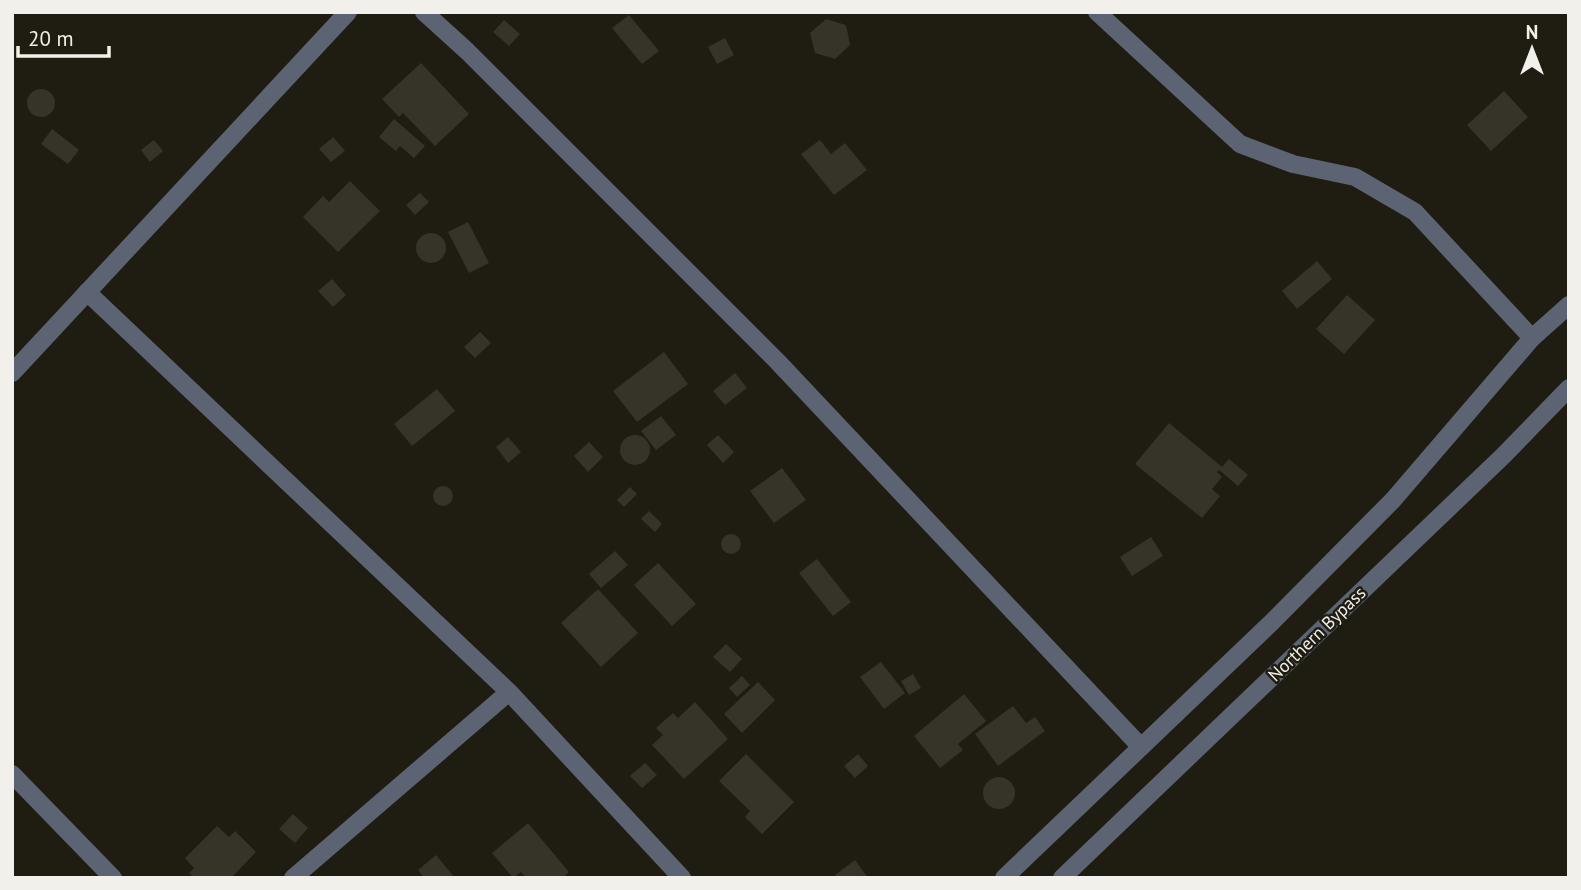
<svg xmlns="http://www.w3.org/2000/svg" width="1581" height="890" viewBox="0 0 1581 890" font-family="'PT Sans',sans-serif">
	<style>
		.building { fill: #363329 }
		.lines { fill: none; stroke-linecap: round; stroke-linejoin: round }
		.minor { stroke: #5c6474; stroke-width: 18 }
		.labels { text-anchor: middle; stroke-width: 5; stroke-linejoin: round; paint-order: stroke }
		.street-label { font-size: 18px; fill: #f2f0ea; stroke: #1f1c12 }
	</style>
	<rect width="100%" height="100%" fill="#1f1c12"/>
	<g class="building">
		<path d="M629 15 659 51 642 64 612 28Z"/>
		<path d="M826 19 846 25 850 45 835 59 815 53 810 33Z"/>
		<path d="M504 20 520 34 509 46 493 32Z"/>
		<path d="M725 38 734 55 717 64 708 47Z"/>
		<path d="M421 63 469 114 435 146 403 113 399 117 382 99Z"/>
		<circle cx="41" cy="103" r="14"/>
		<path d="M1504 91 1528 117 1491 151 1467 125Z"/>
		<path d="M394 119 425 146 414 158 400 146 396 151 379 137Z"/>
		<path d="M52 129 79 150 68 164 41 144Z"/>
		<path d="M333 137 345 151 331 162 319 149Z"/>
		<path d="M154 140 163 151 150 162 141 150Z"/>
		<path d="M820 140 831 154 845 143 867 170 834 195 801 154Z"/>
		<path d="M350 181 380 211 338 252 303 217 323 196 329 202Z"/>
		<path d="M420 193 429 202 415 215 406 205Z"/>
		<path d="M468 222 489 263 469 273 448 232Z"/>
		<circle cx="431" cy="248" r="15"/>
		<path d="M1317 261 1332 279 1297 309 1282 291Z"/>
		<path d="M332 279 346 295 333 307 318 291Z"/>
		<path d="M1347 295 1375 320 1344 354 1316 329Z"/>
		<path d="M480 332 491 343 475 358 464 347Z"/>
		<path d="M664 352 688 384 637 422 613 391Z"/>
		<path d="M735 373 747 388 725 405 713 391Z"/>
		<path d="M437 389 455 411 412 446 394 424Z"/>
		<path d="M661 416 676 435 656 450 641 431Z"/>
		<path d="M1169 423 1222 467 1229 459 1248 475 1238 486 1219 470 1217 472 1222 477 1212 489 1220 496 1202 518 1135 464Z"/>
		<circle cx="635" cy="450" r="15"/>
		<path d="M718 435 734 452 723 463 707 445Z"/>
		<path d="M508 437 521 452 508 463 496 447Z"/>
		<path d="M589 442 603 457 588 472 574 456Z"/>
		<path d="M782 468 806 500 774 523 750 491Z"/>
		<circle cx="443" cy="496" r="10"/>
		<path d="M630 487 637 494 624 507 617 500Z"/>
		<path d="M649 511 662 524 655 532 641 519Z"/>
		<circle cx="731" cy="544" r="10"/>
		<path d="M1151 537 1163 556 1132 576 1120 557Z"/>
		<path d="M615 551 628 565 601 588 589 574Z"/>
		<path d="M817 559 851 602 833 616 799 573Z"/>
		<path d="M658 563 696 604 672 626 634 585Z"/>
		<path d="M598 589 638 633 601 667 561 623Z"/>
		<path d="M726 644 742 659 730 672 713 657Z"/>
		<path d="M881 662 905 693 884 709 860 677Z"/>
		<path d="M913 674 921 688 909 695 901 681Z"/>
		<path d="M742 676 750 685 737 697 729 688Z"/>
		<path d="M758 682 775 700 742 733 724 714Z"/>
		<path d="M964 694 986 721 958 744 963 750 940 768 914 736Z"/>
		<path d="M695 702 728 739 684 779 652 745 663 735 656 728 673 713 678 718Z"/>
		<path d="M1013 706 1026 723 1035 717 1045 731 998 766 975 734Z"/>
		<path d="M746 754 794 802 762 834 745 817 750 811 719 781Z"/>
		<path d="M858 754 868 766 855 778 844 766Z"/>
		<path d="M645 763 657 775 642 788 630 776Z"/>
		<circle cx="999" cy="793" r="16"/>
		<path d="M293 814 308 828 295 843 279 829Z"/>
		<path d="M528 823 569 872 563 878H526L521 872 513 878 492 853Z"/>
		<path d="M217 826 229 837 235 831 256 852 231 878H194L189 873 194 868 185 858Z"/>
		<path d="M436 855 455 878H424L418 870Z"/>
		<path d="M855 860 868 878H837L835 875Z"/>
	</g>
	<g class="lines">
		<g class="minor">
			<path d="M424 12 467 51 777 361 1141 747"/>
			<path d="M1097 12 1240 144 1293 164 1355 177 1415 212 1532 338"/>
			<path d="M87 292 509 692 682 878"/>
			<path d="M12 373 348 12"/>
			<path d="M12 774 113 878"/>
			<path d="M293 878 509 692"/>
			<path d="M1004 878 1272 622 1393 500 1532 338 1569 305"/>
			<path d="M1062 878 1504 455 1569 388"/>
		</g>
	</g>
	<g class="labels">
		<g class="street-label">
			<text transform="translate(1317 634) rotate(-44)" y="6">Northern Bypass</text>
		</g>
	</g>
	<rect width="1581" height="890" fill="none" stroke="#f2f0ea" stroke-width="28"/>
	<g transform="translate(1532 49)" stroke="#1f1c12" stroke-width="5" paint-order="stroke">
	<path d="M0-5L12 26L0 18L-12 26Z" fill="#f2f0ea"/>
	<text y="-10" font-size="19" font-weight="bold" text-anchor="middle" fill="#f2f0ea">N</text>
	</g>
	<path d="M18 46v10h91v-10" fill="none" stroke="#f2f0ea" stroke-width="3.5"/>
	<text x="28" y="46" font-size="21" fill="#f2f0ea" stroke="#1f1c12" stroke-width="5" paint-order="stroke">20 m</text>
</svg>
